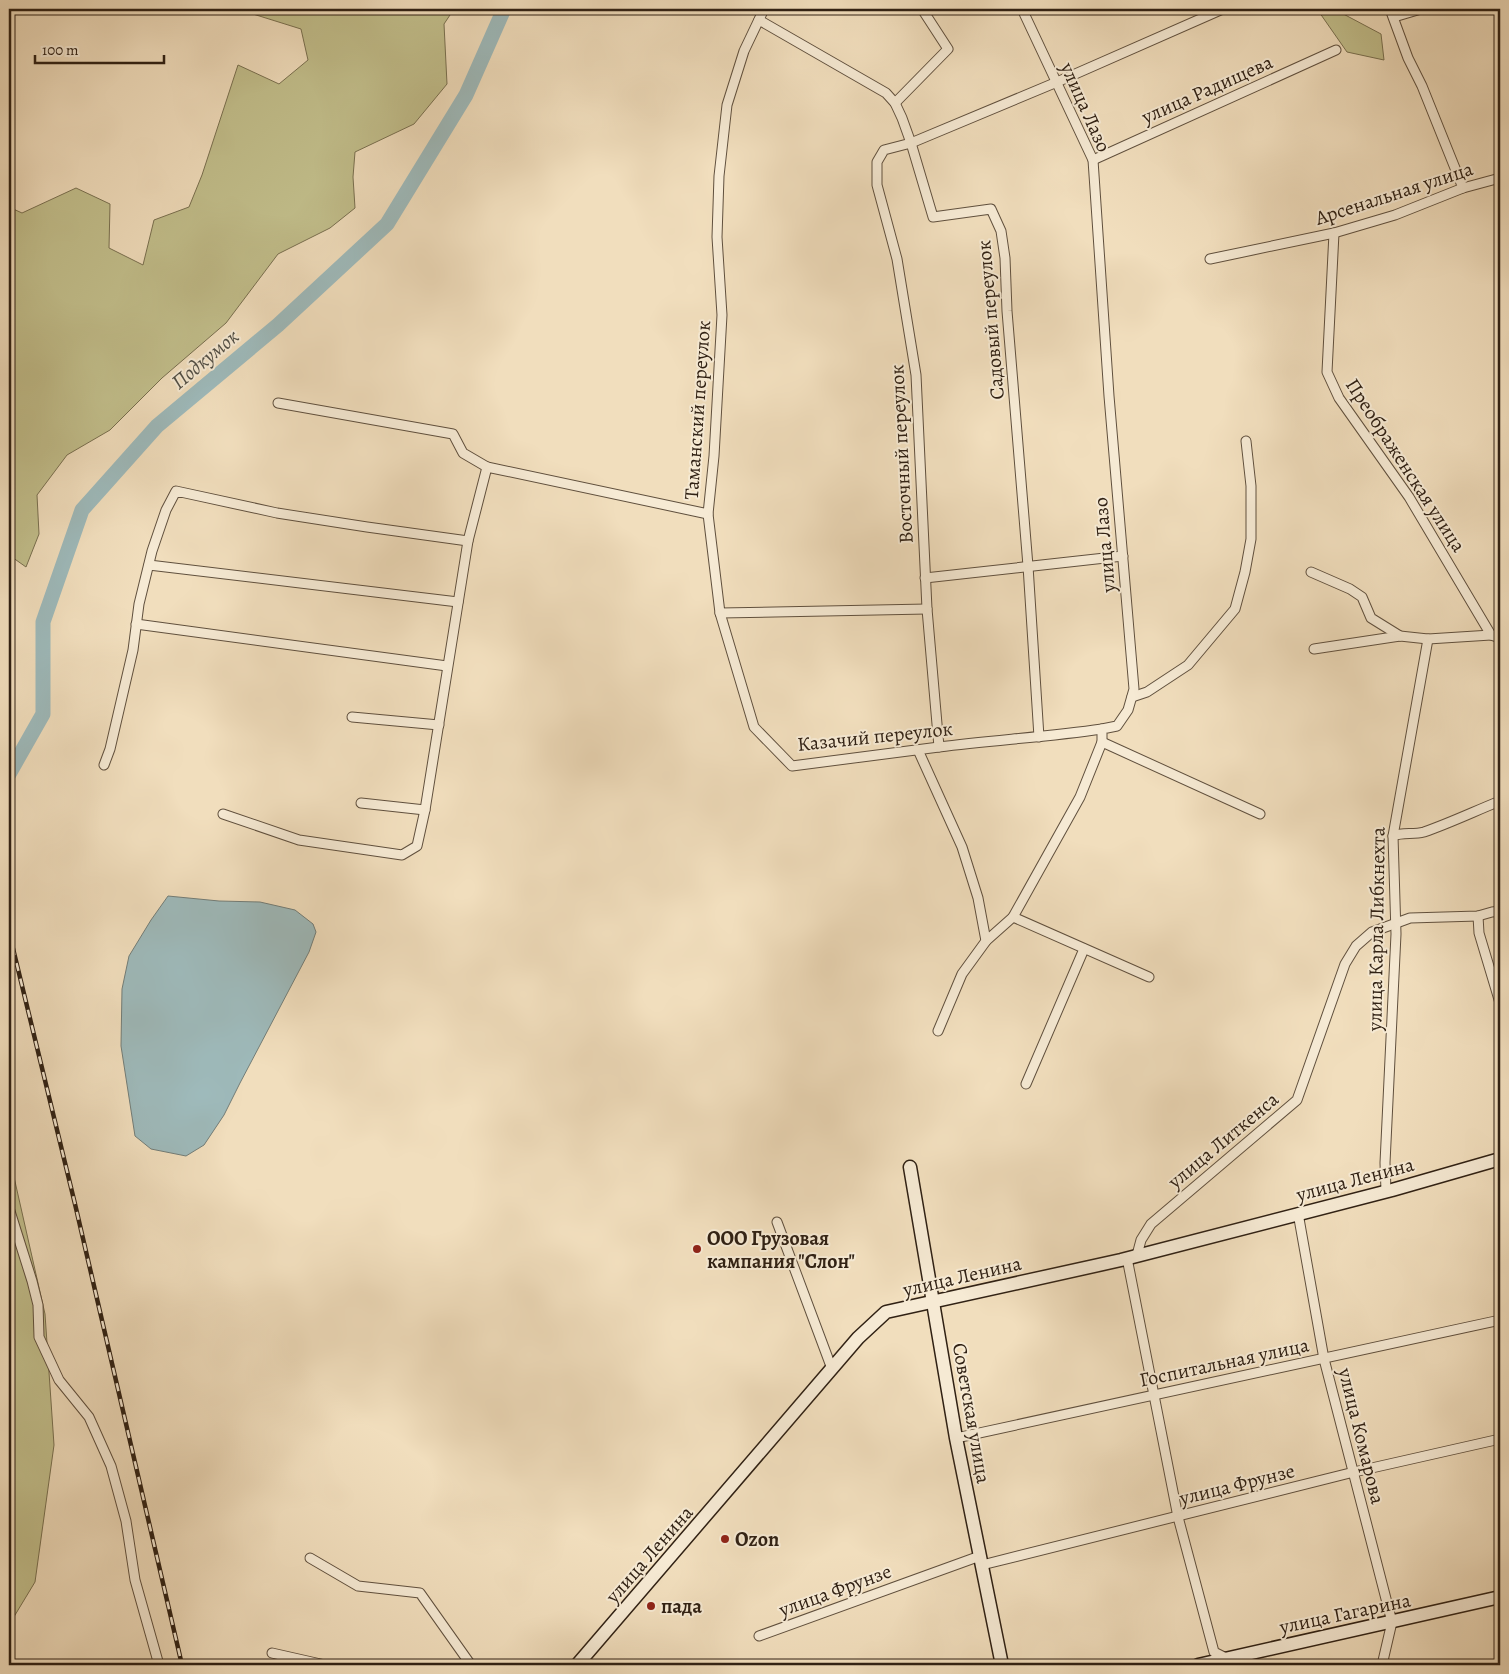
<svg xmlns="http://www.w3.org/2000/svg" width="1509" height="1674" viewBox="0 0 1509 1674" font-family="Alegreya,serif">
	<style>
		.green { fill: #c2bf8c; stroke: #797050 }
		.water { fill: #9ebabb; stroke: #727d78 }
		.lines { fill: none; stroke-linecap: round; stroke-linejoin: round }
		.river { stroke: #9ebabb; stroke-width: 15 }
		.street-casing { stroke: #60503e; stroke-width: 11 }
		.secondary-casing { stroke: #302114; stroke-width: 15 }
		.street { stroke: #f6ead4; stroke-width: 9 }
		.secondary { stroke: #f6ead4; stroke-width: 12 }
		.rail-casing { stroke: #302114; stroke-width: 4.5 }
		.rail { stroke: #f6ead4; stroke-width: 2.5; stroke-dasharray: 8; stroke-linecap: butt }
		.poi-dot { fill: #8f2418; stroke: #f6ead4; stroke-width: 2 }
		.labels { text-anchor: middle; stroke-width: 4; stroke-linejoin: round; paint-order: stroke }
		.street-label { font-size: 20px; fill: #302114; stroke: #f6ead4 }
		.poi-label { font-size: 20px; font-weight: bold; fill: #302114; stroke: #f6ead4; text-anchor: start }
		.water-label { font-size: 21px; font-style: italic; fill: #514f46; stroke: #f6ead4 }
	</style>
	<rect width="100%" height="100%" fill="#f1debd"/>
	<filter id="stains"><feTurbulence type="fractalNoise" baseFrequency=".004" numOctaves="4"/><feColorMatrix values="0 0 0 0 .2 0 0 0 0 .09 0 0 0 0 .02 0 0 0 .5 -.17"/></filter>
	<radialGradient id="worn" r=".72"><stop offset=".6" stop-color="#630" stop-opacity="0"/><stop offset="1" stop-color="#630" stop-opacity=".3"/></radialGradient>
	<g class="green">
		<path d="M251 9H454L444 24 447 84 414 124 355 152 353 177 355 208 330 228 278 254 226 323 162 378 110 430 67 455 37 495 39 534 26 567 9 555V207L22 213 76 188 110 204 109 248 143 265 154 220 189 207 202 175 238 65 279 84 308 60 301 29 253 14Z"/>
		<path d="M1317 9H1334L1381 34 1384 60 1347 52Z"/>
		<path d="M9 1155 45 1314 54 1445 35 1582 9 1625Z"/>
	</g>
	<path class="water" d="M168 896 219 901 260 902 295 910 313 924 316 932 309 952 240 1083 224 1115 204 1145 186 1156 151 1149 135 1136 121 1046 122 989 129 956 151 920Z"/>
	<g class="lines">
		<path class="river" d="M9 774 43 714V622L82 510 157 426 278 325 387 224 466 95 504 9"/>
		<g class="street-casing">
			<g id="street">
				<path d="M764 9 744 51 727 105 719 176 717 237 722 315 714 456 708 514 720 613 927 609"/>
				<path d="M1390 9 1408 58 1422 86 1463 188"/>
				<path d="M1394 17 1421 9"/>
				<path d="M759 20 886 93 895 103 902 118 911 143 933 217 991 209 1001 231 1005 258 1007 311 1028 566 1039 737"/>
				<path d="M895 103 948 49 922 9"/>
				<path d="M1093 160 1336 50"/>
				<path d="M1334 233 1327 372 1339 398 1409 497 1491 635 1500 638"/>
				<path d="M1210 259 1334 233 1395 215 1463 188 1500 178"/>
				<path d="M278 403 453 434 463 453 487 467"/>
				<path d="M149 565 458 602"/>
				<path d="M1311 572 1350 589 1362 597 1371 618 1400 636"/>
				<path d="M925 578 1123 556"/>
				<path d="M720 613 754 727 792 766C841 760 890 753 939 747 993 740 1048 737 1102 729"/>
				<path d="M136 624 447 666"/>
				<path d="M1314 649 1400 636 1428 639 1491 635"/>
				<path d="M1132 697 1147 692 1188 665 1235 609 1245 572 1251 539V486L1246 441"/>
				<path d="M352 717 439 725"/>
				<path d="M1102 742 1260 814"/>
				<path d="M939 747 927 609 916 375 897 259 877 185V162L884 150 911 143 1057 82 1223 9"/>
				<path d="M918 750 962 847 978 898 986 941"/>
				<path d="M104 765 110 749 133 650 139 604 152 551 166 510 176 491 277 513 367 527 468 541"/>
				<path d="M361 803 425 810"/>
				<path d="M223 814 299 840 402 855 417 846 425 810 468 541 487 467 708 514"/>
				<path d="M1393 836C1403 832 1413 835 1424 832 1450 823 1475 811 1500 801"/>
				<path d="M1478 916 1479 933 1500 1003"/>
				<path d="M1013 917 1149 977"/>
				<path d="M938 1031 962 974 986 941 1013 917 1080 797 1102 742V729L1117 726 1128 710 1134 689 1109 396 1093 160 1022 9"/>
				<path d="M1026 1084 1084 949"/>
				<path d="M1386 1191 1385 1163 1396 934 1393 836 1428 639"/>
				<path d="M9 1208 32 1281 38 1305 39 1337 59 1380 89 1417 111 1466 126 1521 135 1580 159 1665"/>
				<path d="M1298 1213 1324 1359 1392 1622 1382 1665"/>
				<path d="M777 1222 832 1369"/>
				<path d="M1137 1255 1141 1240 1151 1224 1297 1100 1345 964 1356 946 1372 932 1410 918 1478 916 1492 912 1500 911"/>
				<path d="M1127 1258 1178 1517 1214 1652 1226 1658 1230 1665"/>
				<path d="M956 1438 1500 1320"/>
				<path d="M310 1558 358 1586 420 1593 471 1665"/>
				<path d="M982 1565 1354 1472 1500 1439"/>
				<path d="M759 1636 980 1556"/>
				<path d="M272 1653 325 1665"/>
			</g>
		</g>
		<g class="secondary-casing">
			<g id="secondary">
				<path d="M910 1167 956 1438 1002 1665"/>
				<path d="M577 1665 858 1338 886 1312 1121 1260 1392 1190 1500 1159"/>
				<path d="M1198 1665 1500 1597"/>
			</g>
		</g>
		<use href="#street" class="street"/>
		<use href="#secondary" class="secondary"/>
		<g class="rail-casing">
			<path id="rail" d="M9 932 75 1204 182 1665"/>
		</g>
		<use href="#rail" class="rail"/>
	</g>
	<g class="poi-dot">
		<circle cx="697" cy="1249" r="5"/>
		<circle cx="725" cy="1539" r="5"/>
		<circle cx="651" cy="1606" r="5"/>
	</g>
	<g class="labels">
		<g class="street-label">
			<text transform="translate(1207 89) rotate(-24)" y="7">улица Радищева</text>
			<text transform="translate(1086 107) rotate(66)" y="7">улица Лазо</text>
			<text transform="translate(1394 193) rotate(-18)" y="7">Арсенальная улица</text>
			<text transform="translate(990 320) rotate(-95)" y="7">Садовый переулок</text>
			<text transform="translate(697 410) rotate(-86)" y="7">Таманский переулок</text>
			<text transform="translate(901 454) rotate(-93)" y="7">Восточный переулок</text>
			<text transform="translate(1406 465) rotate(57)" y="7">Преображенская улица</text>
			<text transform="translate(1104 545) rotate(-95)" y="7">улица Лазо</text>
			<text transform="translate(875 736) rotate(-6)" y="7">Казачий переулок</text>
			<text transform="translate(1376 929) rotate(-89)" y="7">улица Карла Либкнехта</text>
			<text transform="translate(1223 1140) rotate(-40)" y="7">улица Литкенса</text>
			<text transform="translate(1355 1179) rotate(-15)" y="7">улица Ленина</text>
			<text transform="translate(962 1276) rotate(-13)" y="7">улица Ленина</text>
			<text transform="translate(1224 1362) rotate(-12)" y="7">Госпитальная улица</text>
			<text transform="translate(972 1413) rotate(80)" y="7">Советская улица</text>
			<text transform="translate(1362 1436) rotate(76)" y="7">улица Комарова</text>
			<text transform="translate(1237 1484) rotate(-14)" y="7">улица Фрунзе</text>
			<text transform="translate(649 1554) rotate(-49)" y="7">улица Ленина</text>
			<text transform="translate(835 1590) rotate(-20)" y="7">улица Фрунзе</text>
			<text transform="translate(1345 1613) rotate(-12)" y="7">улица Гагарина</text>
		</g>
		<g class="poi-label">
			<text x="707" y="1245">ООО Грузовая<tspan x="707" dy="23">кампания "Слон"</tspan></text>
			<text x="735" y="1546">Ozon</text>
			<text x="661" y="1613">пада</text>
		</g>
		<g class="water-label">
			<text transform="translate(205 359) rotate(-40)" y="7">Подкумок</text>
		</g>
	</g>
	<rect width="1509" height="1674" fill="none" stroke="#f1debd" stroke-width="30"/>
	<rect x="10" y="10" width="1489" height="1654" fill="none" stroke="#302114" stroke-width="2.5"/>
	<rect x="15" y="15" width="1479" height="1644" fill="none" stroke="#302114"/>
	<path d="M35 55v8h129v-8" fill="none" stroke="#302114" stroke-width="2.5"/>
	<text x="42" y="55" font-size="15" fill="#302114" stroke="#f6ead4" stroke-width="4" paint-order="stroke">100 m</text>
	<rect width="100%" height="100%" filter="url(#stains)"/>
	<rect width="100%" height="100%" fill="url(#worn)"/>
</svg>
